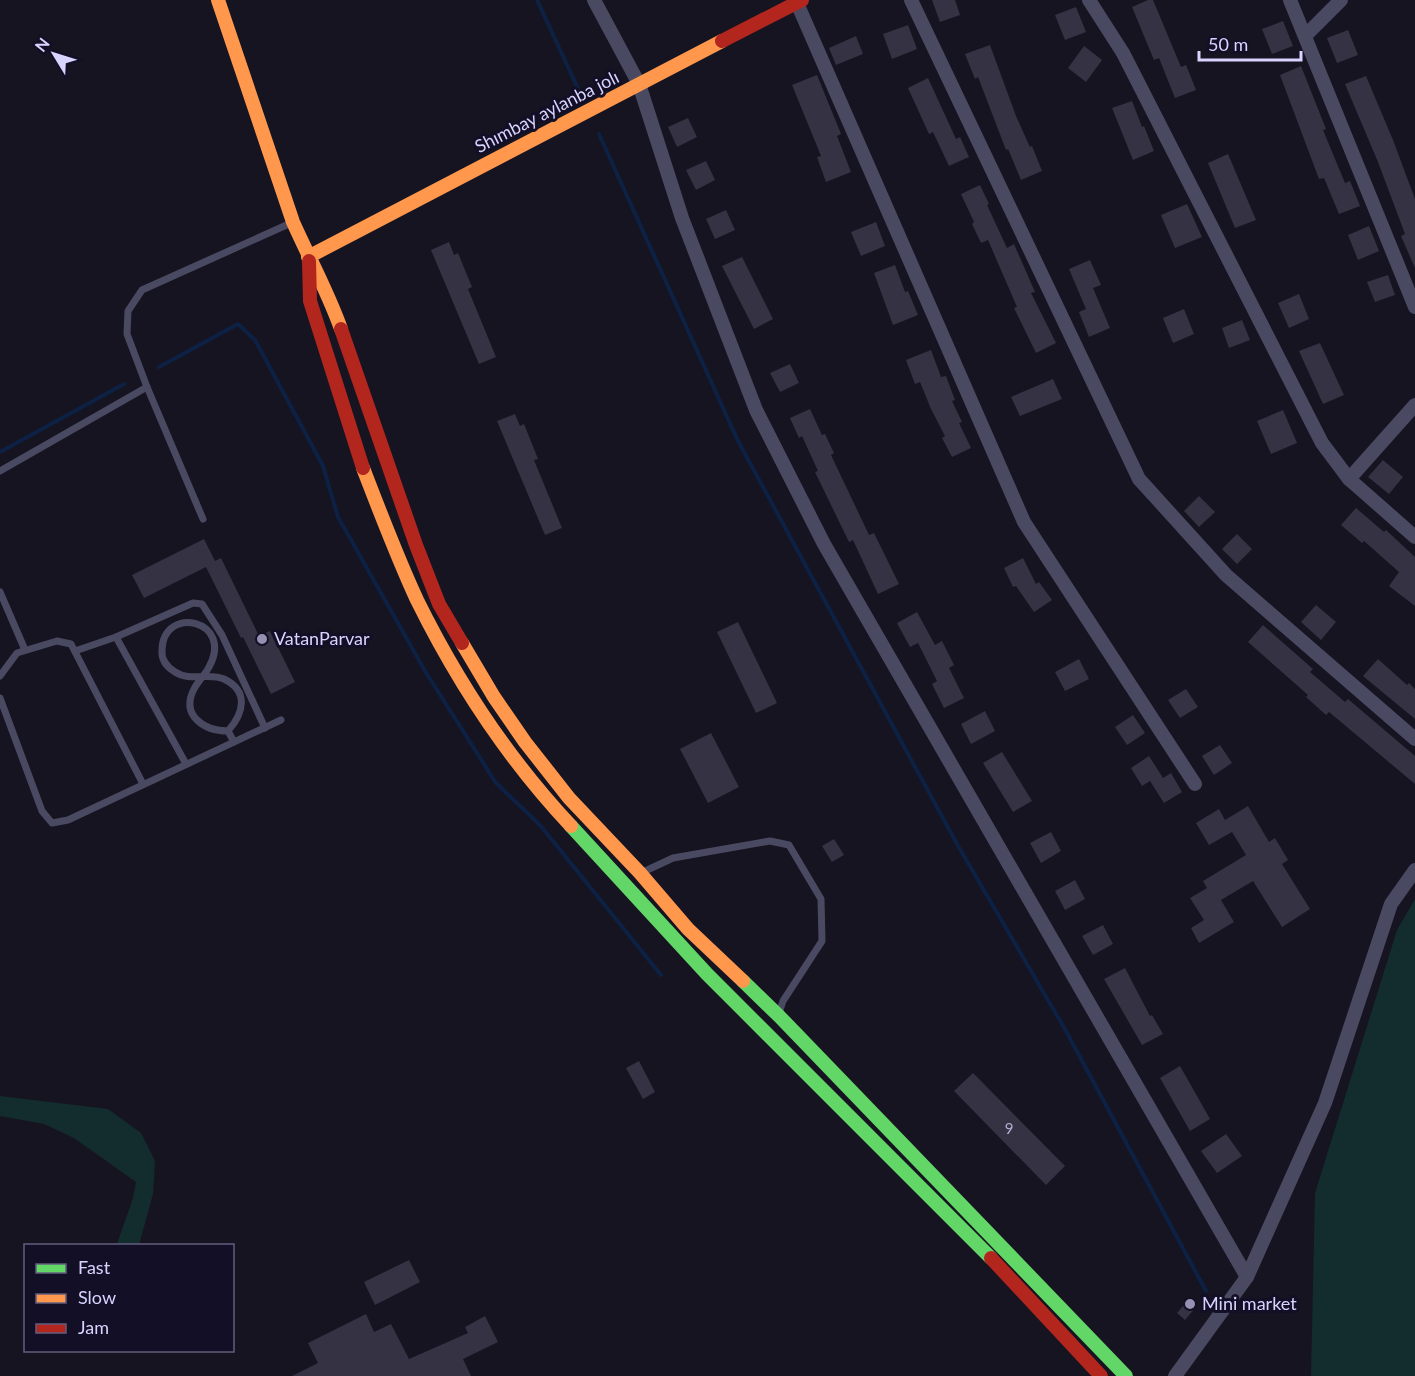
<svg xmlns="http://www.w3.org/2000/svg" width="1415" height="1376" viewBox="0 0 1415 1376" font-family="Lato,sans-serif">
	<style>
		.green { fill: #132c2d }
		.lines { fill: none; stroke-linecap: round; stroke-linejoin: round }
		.stream { stroke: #0d2144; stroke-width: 4 }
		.building { fill: #343243 }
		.lane { stroke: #4a4962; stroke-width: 7 }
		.street { stroke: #4a4962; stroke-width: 14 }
		.fast { stroke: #63d668; stroke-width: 14 }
		.slow { stroke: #ff974d; stroke-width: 14 }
		.jam { stroke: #b3261e; stroke-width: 14 }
		.poi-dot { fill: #9591b1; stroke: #130f26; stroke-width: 2 }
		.labels { text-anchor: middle; stroke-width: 6; stroke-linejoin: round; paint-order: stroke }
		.number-label { font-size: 15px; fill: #b0acd0 }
		.street-label { font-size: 18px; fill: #d9d4ff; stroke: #130f26 }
		.poi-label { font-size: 18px; fill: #d9d4ff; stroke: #130f26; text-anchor: start }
	</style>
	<rect width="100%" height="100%" fill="#161421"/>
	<g class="green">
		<path d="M1415 899V1376H1311L1315 1193 1397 930Z"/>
		<path d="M0 1096 108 1109 141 1133 155 1161 153 1194 139 1245H118V1241L133 1198 136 1182 74 1138 44 1124 0 1116Z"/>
	</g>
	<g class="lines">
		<g class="stream">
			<path d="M537 0 580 93"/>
			<path d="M599 134 738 441 957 844 1066 1031 1206 1291"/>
			<path d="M159 367 238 324 255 340 323 466 338 517 425 671 496 783 540 825 661 975"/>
			<path d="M0 452 124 384"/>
		</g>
	</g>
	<g class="building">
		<path d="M932 0H955L960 15 940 22Z"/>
		<path d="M1148 0H1153L1181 67 1186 65 1196 90 1175 98 1159 58 1154 60 1132 7Z"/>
		<path d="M1076 7 1086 32 1065 40 1055 15Z"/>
		<path d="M1283 21 1293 46 1272 54 1262 29Z"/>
		<path d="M908 25 917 49 892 59 883 34Z"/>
		<path d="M1348 30 1358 55 1337 63 1327 38Z"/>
		<path d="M856 36 863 54 836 65 829 48Z"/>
		<path d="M990 45 1016 116 1030 147 1032 146 1042 171 1021 180 1008 149 1006 150 978 77 975 79 965 54Z"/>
		<path d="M1084 46 1102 60 1086 82 1068 68Z"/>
		<path d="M1301 66 1326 129 1323 130 1345 183 1350 181 1360 206 1339 214 1324 178 1319 179 1280 75Z"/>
		<path d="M817 75 841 134 837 136 851 172 826 182 817 157 821 156 792 85Z"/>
		<path d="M1366 76 1393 140 1415 199V268L1401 236 1405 234 1378 162 1345 84Z"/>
		<path d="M928 78 956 139 960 137 969 157 949 166 933 132 929 134 908 88Z"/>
		<path d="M1132 101 1142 127 1144 126 1154 151 1133 160 1112 108Z"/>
		<path d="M688 118 697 137 677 147 668 127Z"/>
		<path d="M1228 154 1256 220 1235 228 1208 163Z"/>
		<path d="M706 161 715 180 696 190 686 170Z"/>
		<path d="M980 185 989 204 987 205 1007 248 1014 244 1035 292 1031 293 1056 343 1036 353 1014 308 1017 307 988 240 981 243 972 224 974 222 961 194Z"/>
		<path d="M1187 204 1202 237 1175 248 1161 215Z"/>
		<path d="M726 210 735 230 715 239 706 219Z"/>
		<path d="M876 222 885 246 861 256 851 232Z"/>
		<path d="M1369 226 1379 251 1358 260 1348 235Z"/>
		<path d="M449 242 454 255 458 253 472 287 468 289 496 357 479 364 431 250Z"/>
		<path d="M742 257 773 319 754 329 722 266Z"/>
		<path d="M1090 260 1101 285 1093 288 1110 328 1089 337 1079 312 1086 309 1069 269Z"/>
		<path d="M895 265 905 292 908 291 918 315 893 325 874 273Z"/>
		<path d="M1388 275 1395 295 1375 302 1367 282Z"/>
		<path d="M1299 294 1309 319 1289 328 1278 303Z"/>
		<path d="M1184 309 1194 334 1173 343 1163 318Z"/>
		<path d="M1242 320 1250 340 1229 348 1222 328Z"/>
		<path d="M1320 343 1344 395 1323 404 1299 351Z"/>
		<path d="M931 350 941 377 946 376 955 400 952 401 962 422 959 423 971 448 952 457 942 438 945 436 931 409 920 382 915 384 906 360Z"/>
		<path d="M790 364 799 383 780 392 770 373Z"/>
		<path d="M1053 379 1062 399 1020 416 1011 397Z"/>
		<path d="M810 409 822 435 825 434 834 453 831 455 869 535 874 533 899 584 878 594 853 540 849 542 815 472 818 471 802 436 799 438 790 418Z"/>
		<path d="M1283 410 1297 443 1271 454 1257 421Z"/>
		<path d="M515 414 520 426 524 424 538 459 534 460 562 528 545 535 497 421Z"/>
		<path d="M1383 460 1403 477 1389 494 1368 477Z"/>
		<path d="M1199 496 1215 512 1199 527 1184 511Z"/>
		<path d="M1356 508 1384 532 1386 530 1415 557V606L1389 586 1399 572 1364 541 1362 543 1341 525Z"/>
		<path d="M1237 534 1252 549 1237 564 1222 549Z"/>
		<path d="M204 539 215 561 221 558 259 636 270 631 295 682 271 694 243 637 241 638 206 567 144 598 132 575Z"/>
		<path d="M1023 558 1036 584 1039 582 1052 600 1034 612 1016 586 1013 587 1004 568Z"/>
		<path d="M1316 605 1336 622 1321 640 1301 622Z"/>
		<path d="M917 612 935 645 942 641 954 665 949 668 964 698 944 708 932 684 937 681 918 643 910 647 897 623Z"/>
		<path d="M738 622 777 703 756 713 717 632Z"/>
		<path d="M1263 625 1313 669 1310 672 1345 702 1348 699 1415 756V784L1329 712 1326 715 1306 697 1308 695 1248 642Z"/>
		<path d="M1079 659 1089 679 1065 691 1055 672Z"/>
		<path d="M1378 659 1407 685 1409 683 1415 689V719L1363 676Z"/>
		<path d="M1186 689 1198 707 1180 718 1168 700Z"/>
		<path d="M985 711 995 731 971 744 961 724Z"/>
		<path d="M1133 715 1145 733 1127 745 1115 727Z"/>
		<path d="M711 733 739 787 708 803 680 749Z"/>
		<path d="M1220 745 1232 763 1214 775 1202 756Z"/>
		<path d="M1002 752 1032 801 1013 812 983 763Z"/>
		<path d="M1149 756 1163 778 1171 773 1182 792 1164 803 1150 781 1142 786 1131 768Z"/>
		<path d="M1248 806 1269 842 1275 838 1288 860 1282 864 1310 909 1282 927 1253 881 1221 900 1234 922 1199 943 1191 928 1204 920 1190 898 1207 888 1203 881 1246 855 1232 832 1209 845 1196 823 1219 809 1225 820Z"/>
		<path d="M1051 832 1061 851 1041 863 1030 843Z"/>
		<path d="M834 839 844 855 832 862 822 846Z"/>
		<path d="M1075 880 1085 899 1065 910 1055 891Z"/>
		<path d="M1103 925 1113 944 1093 955 1082 936Z"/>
		<path d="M1125 968 1150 1016 1152 1015 1163 1034 1142 1045 1104 979Z"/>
		<path d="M639 1061 655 1092 643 1099 626 1068Z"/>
		<path d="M1180 1066 1210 1119 1190 1131 1160 1078Z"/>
		<path d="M973 1073 1065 1166 1046 1185 954 1091Z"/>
		<path d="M1226 1134 1242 1156 1217 1173 1201 1151Z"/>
		<path d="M409 1260 420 1282 375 1305 364 1282Z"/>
		<path d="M1188 1300 1196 1307 1185 1320 1177 1313Z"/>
		<path d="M366 1314 374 1332 391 1324 409 1359 468 1333 465 1327 485 1316 498 1342 463 1359 471 1376H292L318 1363 308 1343Z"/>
	</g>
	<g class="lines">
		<g class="lane">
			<path d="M0 471 147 387"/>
			<path d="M203 519 147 387 127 334 128 311 142 290 291 223"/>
			<path d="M0 592 25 650"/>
			<path d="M116 637 193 603 202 604 222 635 265 728"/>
			<path d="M75 651 116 637 186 764"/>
			<path d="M0 676 17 653 57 641 71 644 143 784"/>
			<path d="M0 698 42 811 52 823 68 820 281 720"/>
			<path d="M228 731C205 731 180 716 194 689 198 681 205 675 209 667 235 620 163 604 162 650 161 660 167 667 175 672 190 682 209 672 224 679 249 691 244 713 228 731L234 742"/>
			<path d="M643 872 673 858 770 841 789 845 821 899 822 941 783 1001 780 1010"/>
		</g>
		<g class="street">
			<path d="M594 0 639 84 682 218 756 410 824 544 1247 1277"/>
			<path d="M911 0 1139 479 1226 575 1415 739"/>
			<path d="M1089 0 1123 53 1322 443 1349 479 1415 537"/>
			<path d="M1290 0 1415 307"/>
			<path d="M797 3 1024 522 1195 784"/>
			<path d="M1306 35 1341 0"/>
			<path d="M1349 479 1415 405"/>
			<path d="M1175 1376 1247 1277 1325 1103 1391 904 1415 870"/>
		</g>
		<g class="fast">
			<path d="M571 826 707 974 991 1258"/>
			<path d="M743 981 779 1016 1126 1376"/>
		</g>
		<g class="slow">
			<path d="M218 0 293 222C309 258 328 292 341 329"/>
			<path d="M308 257 722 41"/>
			<path d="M363 468C380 512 397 557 417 600 457 681 509 760 571 826"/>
			<path d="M462 643 494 697 525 742 569 798 640 873 688 929 743 981"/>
		</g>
		<g class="jam">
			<path d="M722 41 802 0"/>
			<path d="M309 261 310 301 363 468"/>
			<path d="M341 329 416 545 439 604 462 643"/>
			<path d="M991 1258 1101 1376"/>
		</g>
	</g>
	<g class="poi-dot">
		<circle cx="262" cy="639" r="6"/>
		<circle cx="1190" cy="1304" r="6"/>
	</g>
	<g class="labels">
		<g class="number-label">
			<text x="1009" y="1134">9</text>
		</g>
		<g class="street-label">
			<text transform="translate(547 112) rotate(-27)" y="6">Shımbay aylanba jolı</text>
		</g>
		<g class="poi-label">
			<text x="274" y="645">VatanParvar</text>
			<text x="1202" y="1310">Mini market</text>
		</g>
	</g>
	<rect x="24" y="1244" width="210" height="108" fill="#130f26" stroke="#625e7d" stroke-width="1.5"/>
	<rect x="36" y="1264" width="30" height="9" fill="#63d668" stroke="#625e7d" stroke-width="1.5"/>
	<text x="78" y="1274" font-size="18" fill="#d9d4ff">Fast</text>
	<rect x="36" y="1294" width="30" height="9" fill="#ff974d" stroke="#625e7d" stroke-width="1.5"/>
	<text x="78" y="1304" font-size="18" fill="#d9d4ff">Slow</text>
	<rect x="36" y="1324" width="30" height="9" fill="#b3261e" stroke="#625e7d" stroke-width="1.5"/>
	<text x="78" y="1334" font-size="18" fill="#d9d4ff">Jam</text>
	<g transform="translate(54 54) rotate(308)" stroke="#130f26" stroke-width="4.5" paint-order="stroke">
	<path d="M0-4.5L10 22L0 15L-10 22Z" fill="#d9d4ff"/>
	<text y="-9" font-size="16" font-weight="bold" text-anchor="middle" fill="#d9d4ff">N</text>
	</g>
	<path d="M1199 51v9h102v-9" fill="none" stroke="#d9d4ff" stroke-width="3"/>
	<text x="1208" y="51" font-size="18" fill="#d9d4ff" stroke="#130f26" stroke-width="4.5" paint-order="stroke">50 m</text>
</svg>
